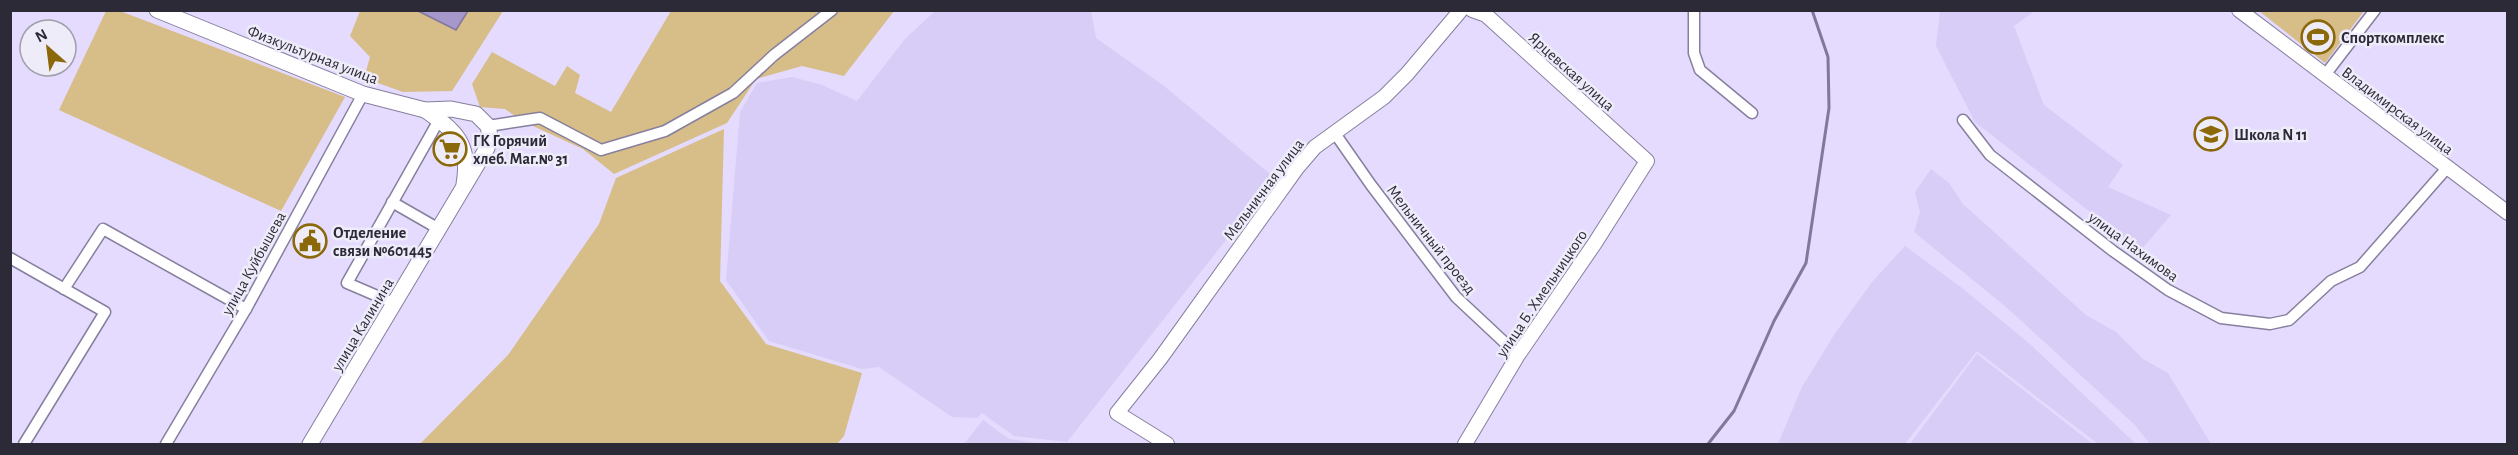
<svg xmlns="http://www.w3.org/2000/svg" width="2518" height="455" viewBox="0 0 2518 455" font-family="'Alegreya Sans',sans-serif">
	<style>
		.built { fill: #d8cdf6 }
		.green { fill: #d7bd88 }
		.water { fill: #a698cb; stroke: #82779f; stroke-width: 1.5 }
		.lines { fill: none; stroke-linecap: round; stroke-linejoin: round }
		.stream { stroke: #82779f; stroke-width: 3 }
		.minor-casing { stroke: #877f9e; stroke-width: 13 }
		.tertiary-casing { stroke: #877f9e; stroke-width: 16 }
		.secondary-casing { stroke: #877f9e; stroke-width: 17 }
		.minor { stroke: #fff; stroke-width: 10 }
		.tertiary { stroke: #fff; stroke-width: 14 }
		.secondary { stroke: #fff; stroke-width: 15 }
		.labels { text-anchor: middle; stroke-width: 5; stroke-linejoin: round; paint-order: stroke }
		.poi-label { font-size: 16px; font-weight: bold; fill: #2d2a37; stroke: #efecfa; text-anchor: start }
		.street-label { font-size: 16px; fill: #2d2a37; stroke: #efecfa }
	</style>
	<rect width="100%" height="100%" fill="#e4dbfe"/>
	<g class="built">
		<path d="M935 11H1091L1096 38 1164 86 1270 174 1248 212 1067 442 1014 436 982 413 977 418 952 417 879 367 862 369 769 341 726 280 740 112 757 83 792 77 822 85 857 101 905 39Z"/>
		<path d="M1940 11H2032V13L2014 26 2044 105 2123 165 2108 187 2171 215 2140 251 1975 122 1936 46Z"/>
		<path d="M1931 169 1949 183 1963 204 2086 315 2116 332 2143 359 2168 373 2211 444H2150L2135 425 2006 307 1914 232 1920 212 1915 192Z"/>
		<path d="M1905 246 1962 288 2030 344 2136 444H2098L1977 351 1905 444H1778L1802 387 1834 335 1872 282Z"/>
		<path d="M1977 354 2093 444H1910Z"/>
		<path d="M983 420 1009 439 1043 444H964Z"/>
	</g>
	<g class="green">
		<path d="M106 11H120L345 97 281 211 59 110Z"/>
		<path d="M360 11H418L455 30 468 11H503L452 91 403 92 364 78 370 57 350 36Z"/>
		<path d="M671 11H894L844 76 802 66 756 79 727 123 614 174 583 149 522 121 505 109 480 107 472 84 492 52 555 86 567 66 580 75 575 93 611 112Z"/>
		<path d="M2259 11H2364L2325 63Z"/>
		<path d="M724 129 720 281 766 344 862 373 844 436 837 444H420L508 355 599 224 616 178Z"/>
	</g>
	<path class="water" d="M418 11 468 10V11L456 30Z"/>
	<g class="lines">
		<path class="stream" d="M1708 444 1734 411 1774 321 1806 263 1829 108 1828 57 1812 10"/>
		<g class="minor-casing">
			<g id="minor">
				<path d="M1694 10V53L1700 70 1752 113"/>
				<path d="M2325 75 2375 10"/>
				<path d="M1963 120 1990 155 2113 251 2168 290 2221 318 2270 324 2289 320 2331 281 2360 267 2447 168"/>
				<path d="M488 126 540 118 601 150 665 131 733 93 774 55 832 10"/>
				<path d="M1334 132 1371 185 1456 297 1518 355"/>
				<path d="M392 202 439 229"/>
				<path d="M10 258 105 312 24 444"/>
				<path d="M64 289 103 229 246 309"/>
				<path d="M396 304 347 283 439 120"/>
				<path d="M166 444 246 309 363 94"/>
			</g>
		</g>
		<g class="tertiary-casing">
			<g id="tertiary">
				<path d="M2239 10 2508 213"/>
				<path d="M1167 444 1117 413 1160 359 1297 168 1315 147 1384 97 1407 74 1461 10"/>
				<path d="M1465 444 1518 355 1595 243 1647 161 1486 15 1472 10"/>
			</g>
		</g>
		<g class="secondary-casing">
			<g id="secondary">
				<path d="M157 10 363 94 425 110 451 109 476 114 488 126 490 136 487 148 310 444"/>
				<path d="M425 110C456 131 471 144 464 184"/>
			</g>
		</g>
		<use href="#minor" class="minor"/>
		<use href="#tertiary" class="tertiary"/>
		<use href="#secondary" class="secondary"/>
	</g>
	<defs>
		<g id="stadium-ring" transform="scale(1.725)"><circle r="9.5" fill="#efecfa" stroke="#8b6809" stroke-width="1.5"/><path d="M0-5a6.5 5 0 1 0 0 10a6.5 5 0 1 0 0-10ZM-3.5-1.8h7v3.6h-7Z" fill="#8b6809"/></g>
		<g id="school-ring" transform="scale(1.725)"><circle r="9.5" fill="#efecfa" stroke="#8b6809" stroke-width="1.5"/><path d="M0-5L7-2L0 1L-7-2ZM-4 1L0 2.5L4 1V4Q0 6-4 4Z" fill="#8b6809"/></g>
		<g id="supermarket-ring" transform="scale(1.725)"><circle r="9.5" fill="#efecfa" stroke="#8b6809" stroke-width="1.5"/><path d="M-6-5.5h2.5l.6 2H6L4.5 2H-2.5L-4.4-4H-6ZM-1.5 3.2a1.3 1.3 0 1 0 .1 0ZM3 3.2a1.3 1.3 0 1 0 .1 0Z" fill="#8b6809"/></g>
		<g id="civic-ring" transform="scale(1.725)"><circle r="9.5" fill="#efecfa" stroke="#8b6809" stroke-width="1.5"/><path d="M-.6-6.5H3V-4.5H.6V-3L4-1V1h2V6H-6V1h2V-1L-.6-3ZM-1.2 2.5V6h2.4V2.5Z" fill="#8b6809"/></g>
	</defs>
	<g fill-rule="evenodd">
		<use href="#stadium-ring" x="2318" y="37"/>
		<use href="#school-ring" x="2211" y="134"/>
		<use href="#supermarket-ring" x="450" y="149"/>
		<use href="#civic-ring" x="310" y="241"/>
	</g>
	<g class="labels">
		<g class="poi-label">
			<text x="2341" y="43">Спорткомплекс</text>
			<text x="2234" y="140">Школа N 11</text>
			<text x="473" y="146">ГК Горячий<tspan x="473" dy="18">хлеб. Маг.№ 31</tspan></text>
			<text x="333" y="238">Отделение<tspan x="333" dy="18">связи №601445</tspan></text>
		</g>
		<g class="street-label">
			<text transform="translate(313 54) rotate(21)" y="6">Физкультурная улица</text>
			<text transform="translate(1572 71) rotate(42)" y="6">Ярцевская улица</text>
			<text transform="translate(2398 110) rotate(37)" y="6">Владимирская улица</text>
			<text transform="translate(1263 189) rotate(-53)" y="6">Мельничная улица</text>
			<text transform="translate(1432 239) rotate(52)" y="6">Мельничный проезд</text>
			<text transform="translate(2134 246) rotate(36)" y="6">улица Нахимова</text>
			<text transform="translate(253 263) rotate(-61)" y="6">улица Куйбышева</text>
			<text transform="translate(1541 293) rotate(-56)" y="6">улица Б. Хмельницкого</text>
			<text transform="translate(362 324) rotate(-59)" y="6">улица Калинина</text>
		</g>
	</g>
	<rect width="2518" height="455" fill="none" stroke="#2d2a37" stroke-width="24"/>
	<g transform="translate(48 48) rotate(332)"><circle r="28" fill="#efecfa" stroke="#a19eac" stroke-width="1.5"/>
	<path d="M0-4.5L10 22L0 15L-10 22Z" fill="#8b6809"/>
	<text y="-9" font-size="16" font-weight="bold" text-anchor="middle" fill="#2d2a37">N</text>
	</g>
</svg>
